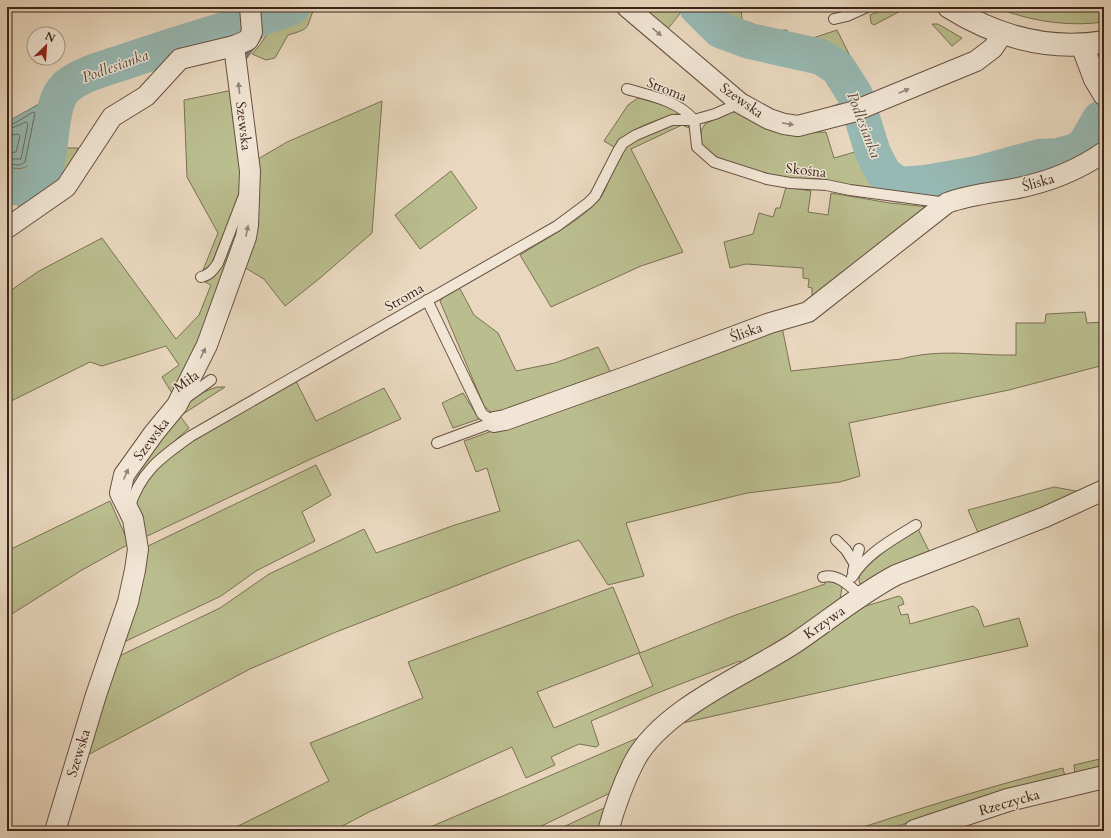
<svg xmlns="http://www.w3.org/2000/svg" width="1111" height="838" viewBox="0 0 1111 838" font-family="Cardo,serif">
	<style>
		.green { fill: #babe8f; stroke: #7c7154; fill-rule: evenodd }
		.water { fill: #97b9b3; stroke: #737d76 }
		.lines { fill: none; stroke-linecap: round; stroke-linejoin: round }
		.shore { stroke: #6a6e66; stroke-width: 1 }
		.stream { stroke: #737d76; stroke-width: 6 }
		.river { stroke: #97b9b3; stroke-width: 36 }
		.service-casing { stroke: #685143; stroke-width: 12 }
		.minor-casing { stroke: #685143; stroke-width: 22 }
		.tertiary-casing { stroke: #685143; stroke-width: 24 }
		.service { stroke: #f1e6d5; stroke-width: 10 }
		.minor { stroke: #f1e6d5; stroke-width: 20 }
		.tertiary { stroke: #f1e6d5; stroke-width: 22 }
		.oneway { fill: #978578 }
		.labels { text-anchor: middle; stroke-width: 3; stroke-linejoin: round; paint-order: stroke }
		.street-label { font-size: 14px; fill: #3d241a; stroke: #f1e6d5 }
		.water-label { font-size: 15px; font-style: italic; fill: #544940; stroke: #f1e6d5 }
	</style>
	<rect width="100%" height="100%" fill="#e9d8bf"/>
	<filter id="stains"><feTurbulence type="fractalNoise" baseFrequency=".005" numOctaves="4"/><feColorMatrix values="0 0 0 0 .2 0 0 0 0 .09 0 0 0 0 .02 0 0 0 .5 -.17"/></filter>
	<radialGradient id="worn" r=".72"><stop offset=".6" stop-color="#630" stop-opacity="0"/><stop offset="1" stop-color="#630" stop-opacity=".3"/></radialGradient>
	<g class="green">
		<path d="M262 7H315C305 28 313 28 288 35L275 58 266 60 252 54C261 44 274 29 268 15L261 18Z"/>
		<path d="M634 7H685L667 30Z"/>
		<path d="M686 7H741L743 32 787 30 789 39 813 38 837 30 854 64 849 66 862 96 846 101V107L819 116H795L815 113 846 101C830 55 795 63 756 50 727 40 709 27 686 7Z"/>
		<path d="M890 7H908L874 25 871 23 870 15Z"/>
		<path d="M995 7H1104V22C1067 27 1029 21 995 7Z"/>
		<path d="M243 15 244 34 158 74 150 56C125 67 75 78 62 103 57 113 55 137 52 148H78L71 172 22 212 13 196H7V167L20 169 29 164 40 114V107L37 105 68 76 113 54 142 44Z"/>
		<path d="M932 24H938L962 38 952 46Z"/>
		<path d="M233 90 245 172 238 198 211 265 203 270 218 233 187 177 184 100Z"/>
		<path d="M638 98 671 107 681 113C656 120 631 127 614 147L604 141 628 105Z"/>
		<path d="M382 101 372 233 320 278 285 306 264 279 242 266 258 226V159L287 142Z"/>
		<path d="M738 108 797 133 826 132 834 158 862 150 855 123 870 119C875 130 884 159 891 167 907 185 942 170 961 165V162L970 159 972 161 1020 145 1023 152 1027 150 1033 169 944 194H926L843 184 817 178 791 180 767 174 716 159 702 147 701 131 705 124Z"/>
		<path d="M1097 114 1104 124V144L1095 150 1055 167 1042 166 1036 150 1052 143 1054 147 1066 144Z"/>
		<path d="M673 123 688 124 689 128 682 125 631 149 683 252 641 266 551 307 520 255C545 239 577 223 598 201 611 186 610 163 624 148 635 136 657 130 673 123Z"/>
		<path d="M451 171 477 208 420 249 395 215Z"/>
		<path d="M786 187 811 191 808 212 828 215 831 193 890 203 929 207 812 303V288L808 287 809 279 803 278V268L746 264 730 268 724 242 753 234 759 213 773 217 776 208H780Z"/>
		<path d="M244 208 242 236 175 398 162 377 179 365 166 346 102 366 90 362 7 403V293L39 271 102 238 176 339 199 315 211 285 205 282 214 277Z"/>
		<path d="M459 287 474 315 498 333 516 371 555 363 598 347 612 375 497 415 491 412 484 406 440 301 445 295Z"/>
		<path d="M1085 312 1087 323 1104 322V365L1009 390 849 423 860 476 840 482 747 493 626 523 644 576 608 585 579 540 525 559 336 632 250 669 82 758 115 658 220 608 269 574 364 529 376 553 455 525 500 511 487 468 476 472 464 441 782 327 791 371 901 359C941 348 976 356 1016 355V323H1045L1046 314Z"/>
		<path d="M296 381 316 421 384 388 401 419 313 458 143 538C139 525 132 511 137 497 154 452 254 405 296 381Z"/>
		<path d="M217 387H225L180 416 189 428 158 456 130 492 127 483 145 454 165 436 164 430C179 411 192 394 217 387Z"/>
		<path d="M463 393 479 419 453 428 442 403Z"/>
		<path d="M316 465 331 495 302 512 315 541 256 571 221 596 122 643 144 548Z"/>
		<path d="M1054 487 1081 492 980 537 968 510Z"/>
		<path d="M110 501 129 544 82 570 7 617V551Z"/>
		<path d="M918 529 930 553 864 585 860 584C851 566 904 538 918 529Z"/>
		<path d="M824 579 838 583 842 588 840 599 743 667 740 661 655 694 591 721 599 745 596 747 579 744 551 757 555 765 526 778 512 747 369 812 333 831H228L329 781 310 743 423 698 408 662 613 587 640 653 733 616 825 584ZM639 653 653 686 554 728 537 692Z"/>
		<path d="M899 596 902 598 904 604 898 606 901 615 908 614 910 624 973 606 978 610 984 627 1019 618 1028 646 678 724 857 606H866Z"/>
		<path d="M647 734 612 792 531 831H421Z"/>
		<path d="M1104 758V767L1075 774 1074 765Z"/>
		<path d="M1063 768 1065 777 955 807 883 831H851C921 808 991 786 1063 768Z"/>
		<path d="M608 806 602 831H554L561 828Z"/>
	</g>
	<path class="water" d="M37 105 40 106V114L29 164C24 171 15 168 7 167V122Z"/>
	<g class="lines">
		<g class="shore">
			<path d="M7 125 15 123 33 112 35 113 25 162 20 165 7 164"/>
			<path d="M7 130 26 122 28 124 21 159H7"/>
			<path d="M7 136 18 134 20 136 16 152 7 153"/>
		</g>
		<path class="stream" d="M244 58 262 33 266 16"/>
		<g class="river">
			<path d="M697 7 720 30 750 41 821 57 838 68 855 95 873 153 884 174 899 185 925 183 977 174 1039 157 1058 156 1077 151 1085 145 1100 119"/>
			<path d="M7 186C16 187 26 190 34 185 57 172 44 108 66 87 83 73 107 68 127 61 182 42 238 27 292 7"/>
		</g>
		<g class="service-casing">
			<g id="service">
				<path d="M834 19 847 16 867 7"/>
				<path d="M627 89C651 96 677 100 694 120"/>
				<path d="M694 120 697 147 714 162 767 179 790 183 826 185 850 190 947 203"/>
				<path d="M201 277C210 275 213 270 218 263L243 198"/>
				<path d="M427 300 482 414 494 422"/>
				<path d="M183 400 211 380"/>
				<path d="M437 443 494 422"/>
				<path d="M129 509C140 472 160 458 191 436L557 226 588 203 595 196 618 151 623 143 636 135 672 120H694L715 114 740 103"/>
				<path d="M836 540 846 550 854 563"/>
				<path d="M853 571 859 549"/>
				<path d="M823 577C838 573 851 587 861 596"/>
				<path d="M852 577C867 553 892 540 916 525"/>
			</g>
		</g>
		<g class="minor-casing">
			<g id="minor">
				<path d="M627 7 740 103 769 119 784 124 798 126 852 112 976 61 993 48 1003 33"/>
				<path d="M7 228 66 187 112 117 146 96 180 59 234 46 248 40 252 32 250 7"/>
				<path d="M494 422 505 420 631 375 770 323 808 312 947 203C969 195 990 193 1013 189 1045 183 1077 171 1104 152"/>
				<path d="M55 831 96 695 128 602 135 570 138 549 133 519 120 493 124 475 154 433 177 405 207 345 246 237 248 225 250 171 234 46"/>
				<path d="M608 831C615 806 623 783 635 760 664 708 746 675 795 643 829 620 860 594 896 575L1045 517 1104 490"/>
			</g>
		</g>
		<g class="tertiary-casing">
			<g id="tertiary">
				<path d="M949 7C997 37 1048 51 1104 42"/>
				<path d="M1082 45 1095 79 1104 94"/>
				<path d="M915 831 1008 800 1104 777"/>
			</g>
		</g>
		<use href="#service" class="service"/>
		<use href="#minor" class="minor"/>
		<use href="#tertiary" class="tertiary"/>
	</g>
	<defs><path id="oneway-solid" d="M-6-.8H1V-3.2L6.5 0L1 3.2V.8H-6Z"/></defs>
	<g class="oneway">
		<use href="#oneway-solid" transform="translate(657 32) rotate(40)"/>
		<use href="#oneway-solid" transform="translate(239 88) rotate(-96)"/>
		<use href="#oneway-solid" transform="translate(904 91) rotate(-23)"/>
		<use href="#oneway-solid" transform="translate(788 124) rotate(9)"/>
		<use href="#oneway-solid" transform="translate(247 231) rotate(-79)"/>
		<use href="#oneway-solid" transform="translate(203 353) rotate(-64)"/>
		<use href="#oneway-solid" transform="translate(126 474) rotate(-66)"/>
	</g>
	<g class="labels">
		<g class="street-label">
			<text transform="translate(667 89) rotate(22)" y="5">Stroma</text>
			<text transform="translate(742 100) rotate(35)" y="5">Szewska</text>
			<text transform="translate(244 126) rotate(83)" y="5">Szewska</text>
			<text transform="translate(806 170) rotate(6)" y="5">Skośna</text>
			<text transform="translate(1038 182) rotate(-16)" y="5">Śliska</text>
			<text transform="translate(404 297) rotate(-30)" y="5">Stroma</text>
			<text transform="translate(746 332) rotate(-20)" y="5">Śliska</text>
			<text transform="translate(186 381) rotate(-35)" y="5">Miła</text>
			<text transform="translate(151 439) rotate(-53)" y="5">Szewska</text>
			<text transform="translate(824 622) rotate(-35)" y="5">Krzywa</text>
			<text transform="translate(78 753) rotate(-73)" y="5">Szewska</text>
			<text transform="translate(1009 802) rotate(-16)" y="5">Rzeczycka</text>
		</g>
		<g class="water-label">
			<text transform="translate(115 66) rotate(-20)" y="5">Podlesianka</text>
			<text transform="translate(864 125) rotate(69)" y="5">Podlesianka</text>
		</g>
	</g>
	<rect width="1111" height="838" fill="none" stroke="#e9d8bf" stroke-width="24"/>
	<rect x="8" y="8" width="1095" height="822" fill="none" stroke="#3d241a" stroke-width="2"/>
	<rect x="12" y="12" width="1087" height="814" fill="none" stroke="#3d241a"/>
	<g transform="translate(46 46) rotate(25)"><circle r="19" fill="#f1e6d5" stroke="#a9988a"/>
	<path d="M0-3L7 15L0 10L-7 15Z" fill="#8f2418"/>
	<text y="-6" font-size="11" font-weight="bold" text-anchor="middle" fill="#3d241a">N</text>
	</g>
	<rect width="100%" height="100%" filter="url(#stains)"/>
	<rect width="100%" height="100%" fill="url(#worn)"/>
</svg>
